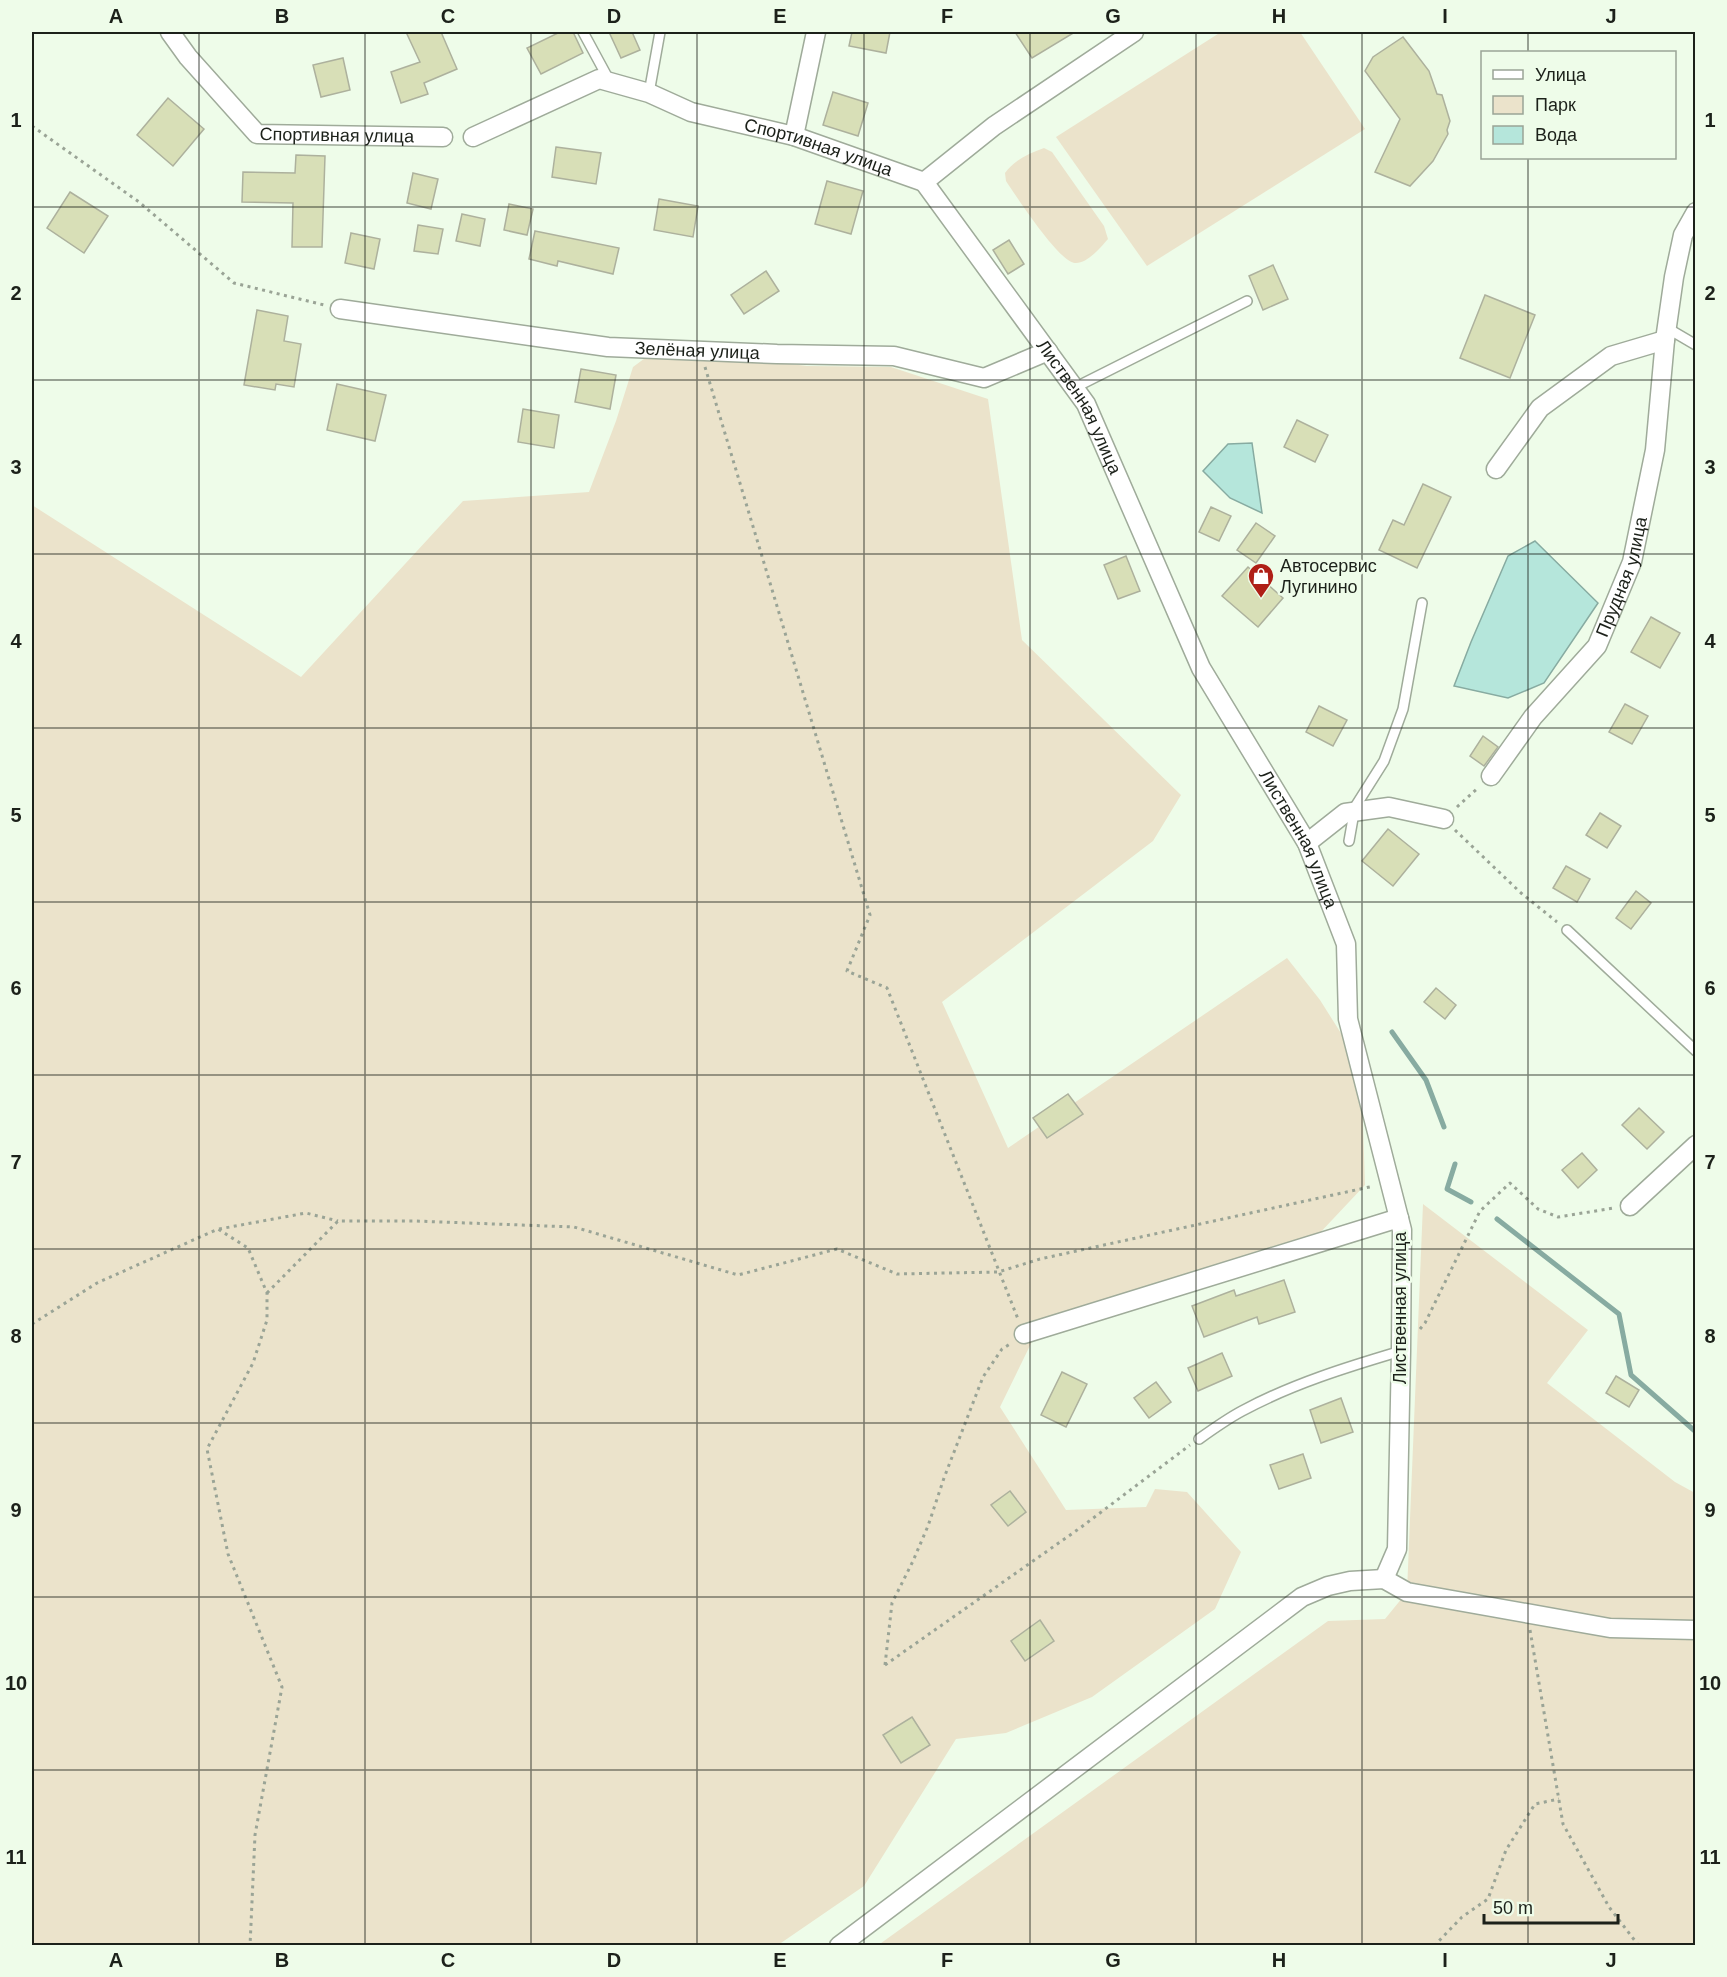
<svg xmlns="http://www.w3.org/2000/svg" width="1727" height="1977" viewBox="0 0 1727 1977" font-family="Helvetica,sans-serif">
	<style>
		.green { fill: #ebe3cb }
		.water { fill: #b5e6db; stroke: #87aba1; stroke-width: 1.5 }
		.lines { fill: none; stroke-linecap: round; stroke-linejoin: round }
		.stream { stroke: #87aba1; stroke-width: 5 }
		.building { fill: #d8dfb7; stroke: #adb19d; stroke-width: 1.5 }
		.lane-casing { stroke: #9fab9a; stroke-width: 12 }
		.street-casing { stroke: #9fab9a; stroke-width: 21 }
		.path { stroke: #9aa496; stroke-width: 3; stroke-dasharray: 3 4.5; stroke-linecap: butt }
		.lane { stroke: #fff; stroke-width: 9 }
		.street { stroke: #fff; stroke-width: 18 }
		.grid { fill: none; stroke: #1c211a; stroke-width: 1.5; stroke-opacity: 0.55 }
		.labels { text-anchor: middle; stroke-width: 5; stroke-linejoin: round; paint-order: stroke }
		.street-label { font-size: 18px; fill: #1c211a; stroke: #eefce9 }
		.poi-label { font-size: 18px; fill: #1c211a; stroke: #eefce9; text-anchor: start }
		.neatline { fill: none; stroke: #1c211a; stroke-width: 2 }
		.grid-label { font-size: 20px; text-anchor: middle; font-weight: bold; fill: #1c211a }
	</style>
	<rect width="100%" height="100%" fill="#eefce9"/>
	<g class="green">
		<path d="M1221 32H1300L1365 129 1147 266 1056 137Z"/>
		<path d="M1044 148 1052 152 1104 226 1108 239C1101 247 1087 264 1075 263 1060 263 1016 196 1006 181L1005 173C1014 160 1030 153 1044 148Z"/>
		<path d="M664 344 724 356 807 366 891 367 988 399 1022 640 1181 795 1153 841 942 1002 1008 1148 1287 958 1320 1000 1361 1065 1365 1185 1317 1236 1042 1321 1000 1407 1066 1510 1146 1507 1155 1489 1187 1492 1241 1552 1215 1609 1092 1697 1006 1733 956 1739 864 1886 778 1945 36 1946 32 1940V505L301 677 463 501 589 492 616 421 633 367Z"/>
		<path d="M1423 1204 1588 1330 1547 1383 1675 1482 1695 1493V1945L877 1946 1328 1621 1385 1619 1407 1592Z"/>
	</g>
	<g class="water">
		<path d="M1252 443 1262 513 1230 498 1203 471 1228 444Z"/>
		<path d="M1535 541 1598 603 1544 683 1508 698 1454 686 1471 642 1508 556Z"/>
	</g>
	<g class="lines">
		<g class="stream">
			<path d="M1392 1032 1426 1080 1444 1127"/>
			<path d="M1455 1164 1447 1189 1471 1202"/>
			<path d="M1497 1219 1619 1314 1631 1375 1696 1432"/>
		</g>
	</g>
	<g class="building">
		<path d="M406 32H441L457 69 424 83 428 94 401 103 391 72 420 62Z"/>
		<path d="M560 32H573L583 53 541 74 527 48Z"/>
		<path d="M609 32H632L640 50 621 58Z"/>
		<path d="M852 32H890L886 53 849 46Z"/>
		<path d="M1015 32H1075L1032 58Z"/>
		<path d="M1403 37 1429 71 1437 94 1442 95 1450 121 1447 130 1448 134 1433 161 1410 186 1375 172 1400 119 1365 71 1373 57Z"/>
		<path d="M343 58 350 90 321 97 313 65Z"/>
		<path d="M833 92 868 103 858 136 823 125Z"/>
		<path d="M168 98 204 129 173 166 137 135Z"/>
		<path d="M556 147 601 153 596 184 552 177Z"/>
		<path d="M296 155 325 156 322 247H292L293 203 242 202 243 172 295 173Z"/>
		<path d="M413 173 438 179 431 209 407 203Z"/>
		<path d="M827 181 863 191 851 234 815 224Z"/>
		<path d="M70 192 108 216 84 253 47 228Z"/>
		<path d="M659 199 698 206 693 237 654 230Z"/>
		<path d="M509 204 533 209 527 235 504 230Z"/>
		<path d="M462 214 485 219 480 246 456 241Z"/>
		<path d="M418 225 443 229 438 254 414 251Z"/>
		<path d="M535 231 619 248 613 274 558 261 557 266 529 259Z"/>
		<path d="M351 233 380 239 374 269 345 263Z"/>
		<path d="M1009 240 1024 264 1008 274 993 250Z"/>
		<path d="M1273 265 1288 299 1263 310 1249 276Z"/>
		<path d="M766 271 779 291 744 314 731 295Z"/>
		<path d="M1485 295 1535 315 1510 378 1460 358Z"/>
		<path d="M257 310 288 316 284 341 301 344 294 387 276 384 275 390 244 385Z"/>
		<path d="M581 369 616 375 610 409 575 402Z"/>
		<path d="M337 384 386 395 375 441 327 430Z"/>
		<path d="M523 409 559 415 554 448 518 442Z"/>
		<path d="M1297 420 1328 435 1315 462 1284 447Z"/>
		<path d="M1423 484 1451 497 1417 568 1379 550 1393 520 1404 525Z"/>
		<path d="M1211 507 1231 516 1219 541 1199 532Z"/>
		<path d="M1256 523 1275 536 1256 563 1237 550Z"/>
		<path d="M1126 556 1140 591 1118 599 1104 565Z"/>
		<path d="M1248 567 1283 598 1258 627 1222 596Z"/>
		<path d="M1651 617 1680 633 1660 668 1631 652Z"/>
		<path d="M1625 704 1648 716 1632 744 1609 732Z"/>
		<path d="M1319 706 1347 720 1333 746 1306 732Z"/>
		<path d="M1483 736 1498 747 1484 766 1470 756Z"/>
		<path d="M1600 813 1621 826 1607 848 1586 835Z"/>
		<path d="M1388 829 1419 854 1393 886 1362 861Z"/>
		<path d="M1566 866 1590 879 1577 902 1553 888Z"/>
		<path d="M1636 891 1651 903 1631 929 1616 918Z"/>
		<path d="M1436 988 1456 1005 1445 1019 1424 1002Z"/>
		<path d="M1068 1094 1083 1114 1047 1138 1033 1118Z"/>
		<path d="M1639 1108 1664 1132 1647 1149 1622 1125Z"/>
		<path d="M1582 1153 1597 1170 1578 1188 1562 1170Z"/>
		<path d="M1284 1280 1295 1312 1259 1324 1257 1317 1204 1337 1192 1306 1234 1290 1236 1296Z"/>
		<path d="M1222 1353 1232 1376 1198 1391 1188 1368Z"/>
		<path d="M1062 1372 1087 1384 1066 1427 1041 1415Z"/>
		<path d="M1616 1376 1639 1390 1629 1407 1606 1393Z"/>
		<path d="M1156 1382 1171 1402 1149 1418 1134 1398Z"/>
		<path d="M1341 1398 1353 1432 1321 1443 1310 1410Z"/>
		<path d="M1303 1454 1311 1478 1279 1489 1270 1465Z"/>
		<path d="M1010 1491 1026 1512 1008 1526 991 1505Z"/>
		<path d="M1040 1620 1054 1641 1025 1661 1011 1641Z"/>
		<path d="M912 1717 930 1745 901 1763 883 1735Z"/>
	</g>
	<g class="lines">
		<g class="lane-casing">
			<g id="lane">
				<path d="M583 32 609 80"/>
				<path d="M649 93 660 32"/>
				<path d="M1667 328 1696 345"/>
				<path d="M1074 388 1247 301"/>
				<path d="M1349 841 1355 807 1384 761 1403 709 1422 603"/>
				<path d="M1567 930 1696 1051"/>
				<path d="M1199 1439C1213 1429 1227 1419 1242 1411 1292 1384 1347 1367 1401 1351"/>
			</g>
		</g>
		<g class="street-casing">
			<g id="street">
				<path id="s1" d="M170 32 188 57 257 134 443 137"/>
				<path d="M794 136 816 32"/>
				<path id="s2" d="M473 137 599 79 649 93 691 112 794 136 924 182 994 126 1134 32"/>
				<path id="s3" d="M924 182 1086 404 1201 668 1307 843 1346 944 1348 1019 1402 1230 1401 1351 1397 1549 1384 1579"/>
				<path id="s4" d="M340 309 608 347 777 354 894 356 984 378 1048 351"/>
				<path d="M1496 469 1540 408 1611 356 1665 340"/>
				<path id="s5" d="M1491 776 1533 717 1597 646 1632 562 1655 450 1665 340 1674 277 1683 235 1696 212"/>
				<path d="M1307 843 1345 813 1389 807 1444 819"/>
				<path d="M1630 1206 1696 1145"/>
				<path d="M1024 1334 1399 1218"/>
				<path d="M839 1946 1302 1597 1328 1586 1350 1581 1384 1579 1407 1592 1610 1628 1696 1630"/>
			</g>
		</g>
		<g class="path">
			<path d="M32 126 139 202 234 283 324 305"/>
			<path d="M705 367 870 915 847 971 887 988 1018 1319"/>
			<path d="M1457 807 1479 787"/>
			<path d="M1455 830 1521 893 1557 922"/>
			<path d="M219 1229 306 1213 338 1221"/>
			<path d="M267 1293 338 1221H415L574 1227 738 1275 837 1249 897 1274 998 1272 1040 1259 1374 1186"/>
			<path d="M32 1324 97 1283 218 1229 248 1248 267 1293V1320L253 1363 207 1449 228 1554 282 1687 255 1835 250 1946"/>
			<path d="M1420 1329 1425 1323 1480 1211 1510 1183 1538 1209 1558 1217 1614 1208"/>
			<path d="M1530 1630 1563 1824 1609 1907 1639 1946"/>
			<path d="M885 1665 892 1603 913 1561 928 1526 944 1478 983 1377 1002 1349 1010 1344"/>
			<path d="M885 1665 1080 1528 1190 1445"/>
			<path d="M1434 1946 1462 1917 1488 1899 1506 1850 1535 1804 1559 1799"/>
		</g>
		<use href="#lane" class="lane"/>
		<use href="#street" class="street"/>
	</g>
	<path class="grid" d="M199 32V1946M365 32V1946M531 32V1946M697 32V1946M864 32V1946M1030 32V1946M1196 32V1946M1362 32V1946M1528 32V52M1528 158V1946M32 207H1696M32 380H1696M32 554H1696M32 728H1696M32 902H1696M32 1075H1696M32 1249H1696M32 1423H1696M32 1597H1696M32 1770H1696"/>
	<defs>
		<g id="shop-pin" transform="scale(1.35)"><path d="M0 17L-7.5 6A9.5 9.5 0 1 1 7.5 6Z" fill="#af1f17" stroke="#eefce9"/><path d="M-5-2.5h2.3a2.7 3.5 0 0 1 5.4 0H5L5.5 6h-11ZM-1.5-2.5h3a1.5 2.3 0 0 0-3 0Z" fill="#fff"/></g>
	</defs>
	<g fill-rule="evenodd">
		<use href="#shop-pin" x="1261" y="576"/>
	</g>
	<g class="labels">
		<g class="street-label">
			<text dy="6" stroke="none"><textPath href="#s1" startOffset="214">Спортивная улица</textPath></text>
			<text dy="6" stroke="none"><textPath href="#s2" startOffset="369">Спортивная улица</textPath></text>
			<text dy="6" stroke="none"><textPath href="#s4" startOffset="360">Зелёная улица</textPath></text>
			<text dy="6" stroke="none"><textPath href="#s3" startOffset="274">Лиственная улица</textPath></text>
			<text dy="6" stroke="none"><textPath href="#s5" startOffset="242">Прудная улица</textPath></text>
			<text dy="6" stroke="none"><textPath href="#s3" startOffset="760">Лиственная улица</textPath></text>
			<text transform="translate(1400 1308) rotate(-90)" y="6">Лиственная улица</text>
		</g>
		<g class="poi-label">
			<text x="1280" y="572">Автосервис<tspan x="1280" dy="21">Лугинино</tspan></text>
		</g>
	</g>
	<rect width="1727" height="1977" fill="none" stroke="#eefce9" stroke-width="66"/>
	<rect x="1481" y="51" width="195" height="108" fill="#eefce9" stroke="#9aa496" stroke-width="1.5"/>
	<rect x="1493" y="70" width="30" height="9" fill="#ffffff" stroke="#9aa496" stroke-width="1.5"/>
	<text x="1535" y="81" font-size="18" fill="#1c211a">Улица</text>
	<rect x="1493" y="96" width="30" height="18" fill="#ebe3cb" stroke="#9aa496" stroke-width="1.5"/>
	<text x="1535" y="111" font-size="18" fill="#1c211a">Парк</text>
	<rect x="1493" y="126" width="30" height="18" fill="#b5e6db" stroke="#9aa496" stroke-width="1.5"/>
	<text x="1535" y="141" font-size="18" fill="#1c211a">Вода</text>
	<path d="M1484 1914v9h134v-9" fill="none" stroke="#1c211a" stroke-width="3"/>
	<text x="1493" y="1914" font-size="18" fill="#1c211a" stroke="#eefce9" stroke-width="4.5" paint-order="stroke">50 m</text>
	<rect x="33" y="33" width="1661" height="1911" class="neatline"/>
	<g class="grid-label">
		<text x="116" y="23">A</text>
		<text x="282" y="23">B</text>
		<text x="448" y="23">C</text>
		<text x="614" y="23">D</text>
		<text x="780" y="23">E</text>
		<text x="947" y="23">F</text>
		<text x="1113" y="23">G</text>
		<text x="1279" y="23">H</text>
		<text x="1445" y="23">I</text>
		<text x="1611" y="23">J</text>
		<text x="16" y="127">1</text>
		<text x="1710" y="127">1</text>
		<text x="16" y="300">2</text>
		<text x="1710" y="300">2</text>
		<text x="16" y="474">3</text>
		<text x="1710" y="474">3</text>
		<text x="16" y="648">4</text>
		<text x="1710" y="648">4</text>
		<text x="16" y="822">5</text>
		<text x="1710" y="822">5</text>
		<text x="16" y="995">6</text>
		<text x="1710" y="995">6</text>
		<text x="16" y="1169">7</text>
		<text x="1710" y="1169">7</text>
		<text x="16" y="1343">8</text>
		<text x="1710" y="1343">8</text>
		<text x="16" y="1517">9</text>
		<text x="1710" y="1517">9</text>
		<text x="16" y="1690">10</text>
		<text x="1710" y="1690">10</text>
		<text x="16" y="1864">11</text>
		<text x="1710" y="1864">11</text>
		<text x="116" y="1967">A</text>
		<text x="282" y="1967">B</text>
		<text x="448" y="1967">C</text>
		<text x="614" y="1967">D</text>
		<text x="780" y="1967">E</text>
		<text x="947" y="1967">F</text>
		<text x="1113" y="1967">G</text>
		<text x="1279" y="1967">H</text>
		<text x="1445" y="1967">I</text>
		<text x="1611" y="1967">J</text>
	</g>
</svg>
